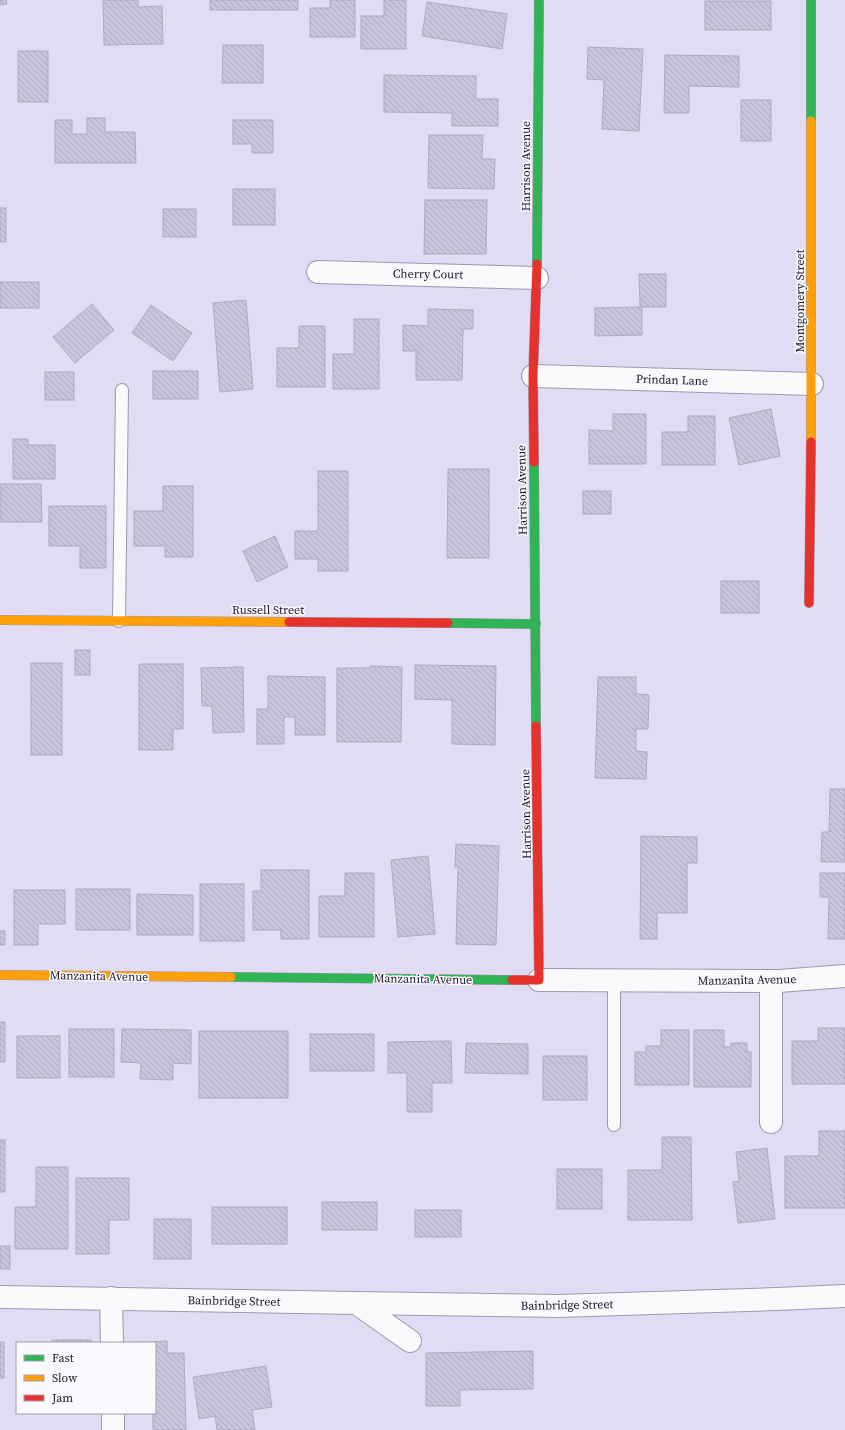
<svg xmlns="http://www.w3.org/2000/svg" width="845" height="1430" viewBox="0 0 845 1430" font-family="'Source Serif 4',serif">
	<style>
		.building { fill: url(#building-back-hatch); stroke: #b0aabf }
		.lines { fill: none; stroke-linecap: round; stroke-linejoin: round }
		.lane-casing { stroke: #9d98ac; stroke-width: 14 }
		.street-casing { stroke: #9d98ac; stroke-width: 24 }
		.fast-casing { stroke: #9d98ac; stroke-width: 10 }
		.slow-casing { stroke: #9d98ac; stroke-width: 10 }
		.jam-casing { stroke: #9d98ac; stroke-width: 10 }
		.lane { stroke: #fafafd; stroke-width: 12 }
		.street { stroke: #fafafd; stroke-width: 22 }
		.fast { stroke: #30b455; stroke-width: 9 }
		.slow { stroke: #ff9f0a; stroke-width: 9 }
		.jam { stroke: #e5322d; stroke-width: 9 }
		.labels { text-anchor: middle; stroke-width: 3; stroke-linejoin: round; paint-order: stroke }
		.street-label { font-size: 12px; fill: #1b1529; stroke: #faf9fe }
	</style>
	<defs>
		<pattern id="building-back-hatch" width="6" height="6" patternUnits="userSpaceOnUse"><rect width="6" height="6" fill="#cac4dc"/><path d="M-1 5l2 2M0 0l6 6M5-1l2 2" fill="none" stroke="#ada8bd"/></pattern>
	</defs>
	<rect width="100%" height="100%" fill="#e1dcf4"/>
	<g class="building">
		<path d="M0 0H6L7 4 0 5Z"/>
		<path d="M103 0H138V7L162 6 163 44 104 45Z"/>
		<rect x="210" y="0" width="88" height="10"/>
		<path d="M330 0H355V37H310V8H330Z"/>
		<path d="M384 0H406V49H361V16H384Z"/>
		<rect x="705" y="1" width="66" height="29"/>
		<path d="M427 2 507 14 502 49 422 36Z"/>
		<path d="M223 45H263V83H222Z"/>
		<path d="M588 47 643 49 639 131 602 129 604 80 587 79Z"/>
		<rect x="18" y="51" width="30" height="51"/>
		<path d="M665 55 739 56V87L689 86V113H664Z"/>
		<path d="M384 75 476 76V99H498V126H452V113L384 112Z"/>
		<rect x="741" y="100" width="30" height="41"/>
		<path d="M87 118H105V132H135L136 163H55V120H72V134H87Z"/>
		<path d="M233 120H273V153H252V144H233Z"/>
		<path d="M429 135H483L482 159H495L494 189 428 188Z"/>
		<rect x="233" y="189" width="42" height="36"/>
		<path d="M425 200H487L486 254H424Z"/>
		<rect x="0" y="208" width="6" height="34"/>
		<rect x="163" y="209" width="33" height="28"/>
		<path d="M639 274H666V307H642V335L595 336V308L640 307Z"/>
		<rect x="0" y="282" width="39" height="26"/>
		<path d="M246 300 253 389 220 392 213 303Z"/>
		<path d="M92 304 114 330 75 363 53 337Z"/>
		<path d="M151 305 192 333 173 361 132 333Z"/>
		<path d="M428 309 473 310V329H463L462 380H416V351H403V325L428 326Z"/>
		<path d="M354 319H379V389H333V354H354Z"/>
		<path d="M299 326H325V387H277V348H299Z"/>
		<rect x="153" y="371" width="45" height="28"/>
		<rect x="45" y="372" width="29" height="28"/>
		<path d="M771 409 780 456 739 465 729 418Z"/>
		<path d="M613 414H646V464H589V430L613 431Z"/>
		<path d="M688 416H715V465H662V432H688Z"/>
		<path d="M13 439H28V445H55V479H13Z"/>
		<path d="M448 469H489V558H447Z"/>
		<path d="M318 471H348V571H318V559H295V531H318Z"/>
		<path d="M0 484H41L42 522H0Z"/>
		<path d="M163 486H193V557H165V546H134V511H163Z"/>
		<rect x="583" y="491" width="28" height="23"/>
		<path d="M49 506H106V568H80V546H49Z"/>
		<path d="M275 536 288 567 257 582 243 551Z"/>
		<rect x="721" y="581" width="38" height="32"/>
		<rect x="75" y="650" width="15" height="25"/>
		<rect x="31" y="663" width="31" height="92"/>
		<path d="M139 664H183V729H173V750H139Z"/>
		<path d="M415 665 496 666 495 745 452 744V700L415 699Z"/>
		<path d="M370 666 402 667 401 742H337V668H370Z"/>
		<path d="M243 667 244 732 213 733 212 706H202L201 668Z"/>
		<path d="M268 676 325 677V735H295V717H284V744H257V709H268Z"/>
		<path d="M598 677H636V694L649 695 648 729H636V751L647 752 646 779 595 778Z"/>
		<path d="M830 789H845V862H821L822 832H829Z"/>
		<path d="M641 836 697 837V863H687V913H657V939H640Z"/>
		<path d="M456 844 499 846 496 945 456 944 458 867H455Z"/>
		<path d="M428 856 435 934 398 937 391 860Z"/>
		<path d="M261 870H309V939H281V930H253V891H261Z"/>
		<path d="M345 873H374V937H319V896H345Z"/>
		<path d="M820 873H845V939H828L829 897H820Z"/>
		<rect x="200" y="884" width="44" height="57"/>
		<rect x="76" y="889" width="54" height="41"/>
		<path d="M14 890H65V924H38V945H14Z"/>
		<path d="M137 894 193 895V935H137Z"/>
		<rect x="0" y="931" width="5" height="14"/>
		<rect x="0" y="1022" width="5" height="40"/>
		<path d="M818 1028H845V1084H792V1041H818Z"/>
		<rect x="69" y="1029" width="45" height="48"/>
		<path d="M122 1029 191 1030V1064L173 1063V1080L140 1079 141 1063 121 1062Z"/>
		<path d="M661 1030H689V1085H635V1052H646V1046H661Z"/>
		<path d="M694 1030H724V1047H731V1043H747V1052H751V1087H694Z"/>
		<rect x="199" y="1031" width="89" height="67"/>
		<rect x="310" y="1034" width="64" height="37"/>
		<rect x="17" y="1036" width="43" height="42"/>
		<path d="M451 1041 452 1083H432V1112H407V1073H388V1042Z"/>
		<path d="M466 1043 528 1044V1074L465 1073Z"/>
		<rect x="543" y="1056" width="44" height="44"/>
		<path d="M819 1131H845V1208H785V1156H819Z"/>
		<path d="M662 1137H691L692 1220H628V1170H662Z"/>
		<rect x="0" y="1140" width="5" height="52"/>
		<path d="M767 1148 775 1219 738 1223 733 1182 739 1181 736 1152Z"/>
		<path d="M36 1167H68V1249H15V1207H36Z"/>
		<rect x="557" y="1169" width="45" height="40"/>
		<path d="M76 1178H129V1220H109V1254H76Z"/>
		<rect x="322" y="1202" width="55" height="28"/>
		<rect x="212" y="1207" width="75" height="37"/>
		<rect x="415" y="1210" width="46" height="27"/>
		<rect x="154" y="1219" width="37" height="40"/>
		<rect x="0" y="1246" width="10" height="23"/>
		<rect x="52" y="1340" width="39" height="3"/>
		<path d="M167 1341V1353H184L186 1430H153V1413H155V1343H152V1342Z"/>
		<rect x="0" y="1342" width="4" height="36"/>
		<path d="M533 1351V1389L460 1390V1406H426V1353Z"/>
		<path d="M266 1366 272 1407 252 1410 255 1430H217L215 1416 199 1419 193 1377Z"/>
	</g>
	<g class="lines">
		<g class="lane-casing">
			<g id="lane">
				<path d="M119 621 122 390"/>
				<path d="M614 980V1125"/>
			</g>
		</g>
		<g class="street-casing">
			<g id="street">
				<path d="M318 272 537 278"/>
				<path d="M533 376 812 384"/>
				<path d="M539 980 779 981 845 976"/>
				<path d="M771 981V1122"/>
				<path d="M0 1297 356 1303 410 1341"/>
				<path d="M111 1298 112 1343"/>
				<path d="M356 1303 559 1306 777 1299 845 1296"/>
				<path d="M113 1413V1430"/>
			</g>
		</g>
		<g class="fast-casing">
			<g id="fast">
				<path d="M811 0V121"/>
				<path d="M537 264 539 0"/>
				<path d="M534 462 536 726"/>
				<path d="M448 623 536 624"/>
				<path d="M231 977 512 980"/>
			</g>
		</g>
		<g class="slow-casing">
			<g id="slow">
				<path d="M811 442V121"/>
				<path d="M0 620 289 622"/>
				<path d="M0 975 231 977"/>
			</g>
		</g>
		<g class="jam-casing">
			<g id="jam">
				<path d="M534 462 533 376 537 264"/>
				<path d="M809 603 811 442"/>
				<path d="M289 622 448 623"/>
				<path d="M512 980H539L536 726"/>
			</g>
		</g>
		<use href="#lane" class="lane"/>
		<use href="#street" class="street"/>
		<use href="#fast" class="fast"/>
		<use href="#slow" class="slow"/>
		<use href="#jam" class="jam"/>
	</g>
	<g class="labels">
		<g class="street-label">
			<text transform="translate(526 166) rotate(-90)" y="4">Harrison Avenue</text>
			<text transform="translate(428 274) rotate(1)" y="4">Cherry Court</text>
			<text transform="translate(800 301) rotate(-90)" y="4">Montgomery Street</text>
			<text transform="translate(672 380) rotate(2)" y="4">Prindan Lane</text>
			<text transform="translate(522 490) rotate(-91)" y="4">Harrison Avenue</text>
			<text x="268" y="614">Russell Street</text>
			<text transform="translate(526 814) rotate(-91)" y="4">Harrison Avenue</text>
			<text transform="translate(99 976) rotate(1)" y="4">Manzanita Avenue</text>
			<text transform="translate(423 979) rotate(1)" y="4">Manzanita Avenue</text>
			<text transform="translate(747 980) rotate(-1)" y="4">Manzanita Avenue</text>
			<text transform="translate(234 1301) rotate(1)" y="4">Bainbridge Street</text>
			<text transform="translate(567 1305) rotate(-1)" y="4">Bainbridge Street</text>
		</g>
	</g>
	<rect x="16" y="1342" width="140" height="72" fill="#faf9fe" stroke="#a19ea9"/>
	<rect x="24" y="1355" width="20" height="6" fill="#30b455" stroke="#a19ea9"/>
	<text x="52" y="1362" font-size="12" fill="#1b1529">Fast</text>
	<rect x="24" y="1375" width="20" height="6" fill="#ff9f0a" stroke="#a19ea9"/>
	<text x="52" y="1382" font-size="12" fill="#1b1529">Slow</text>
	<rect x="24" y="1395" width="20" height="6" fill="#e5322d" stroke="#a19ea9"/>
	<text x="52" y="1402" font-size="12" fill="#1b1529">Jam</text>
</svg>
